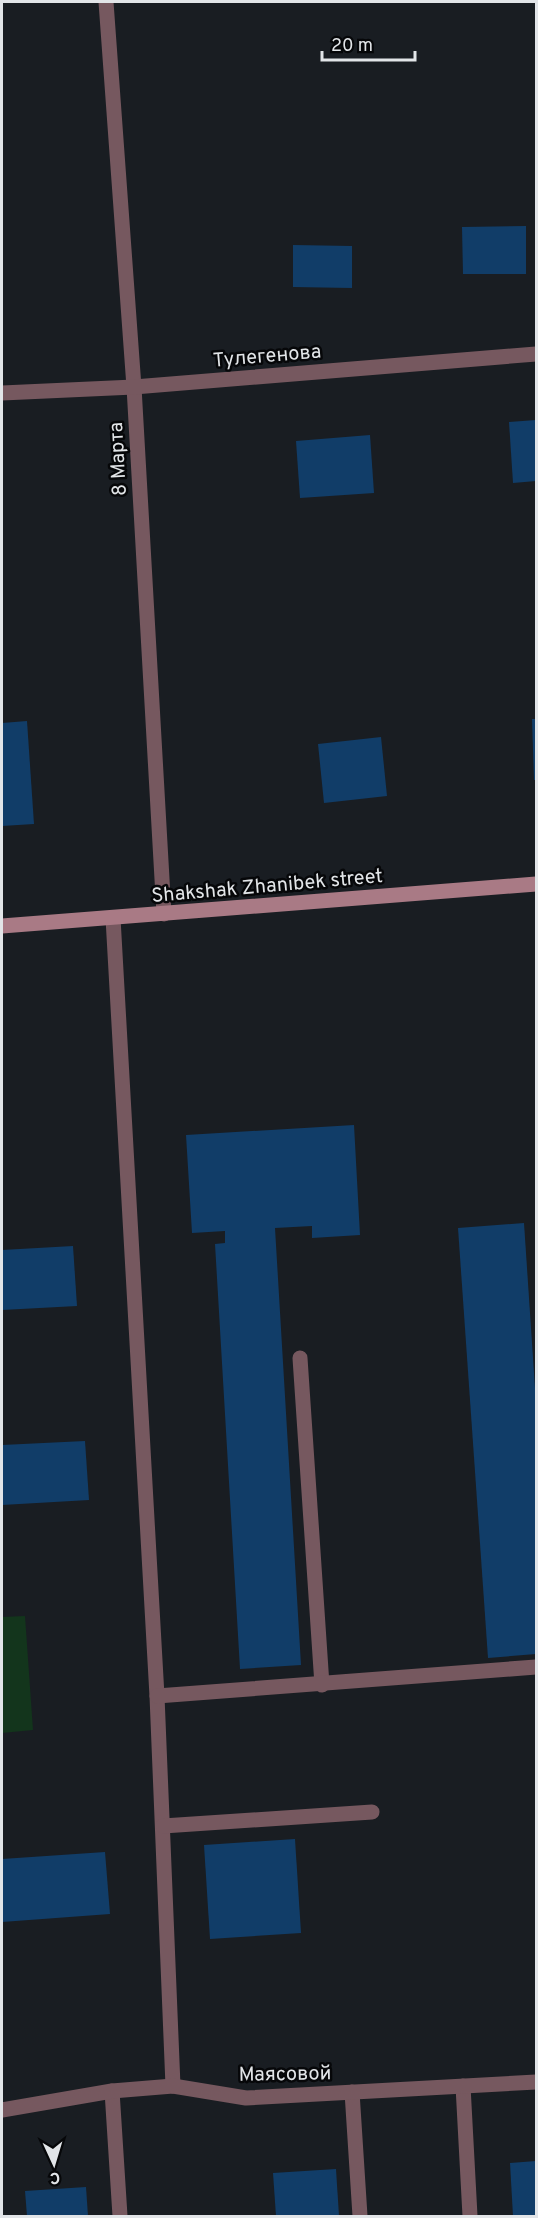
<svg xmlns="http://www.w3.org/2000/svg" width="538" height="2218" viewBox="0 0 538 2218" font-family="Overpass,sans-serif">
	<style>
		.green { fill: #13351c }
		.building { fill: #113d68 }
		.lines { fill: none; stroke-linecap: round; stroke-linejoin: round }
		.service { stroke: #76585f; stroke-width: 15 }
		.minor { stroke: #76585f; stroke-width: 15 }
		.secondary { stroke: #a97a85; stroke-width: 15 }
		.labels { text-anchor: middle; stroke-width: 5; stroke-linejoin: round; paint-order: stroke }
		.street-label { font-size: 20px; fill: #e2e5e8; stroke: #060709 }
	</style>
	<rect width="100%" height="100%" fill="#191d22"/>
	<path class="green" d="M25 1616 33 1730 2 1733V1617Z"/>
	<g class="building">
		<path d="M526 226V274H463L462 227Z"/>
		<path d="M293 245 352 246V288L293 287Z"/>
		<path d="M536 420V481L513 483 509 422Z"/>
		<path d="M370 435 374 493 300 498 296 441Z"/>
		<path d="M532 719H536V780H534Z"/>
		<path d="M27 721 34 824 2 826V723Z"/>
		<path d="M381 737 387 796 324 803 318 744Z"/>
		<path d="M354 1125 360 1235 312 1238V1226L275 1228 301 1665 240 1669 215 1244 225 1243V1231L192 1233 186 1135Z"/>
		<path d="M524 1223 536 1403V1654L488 1658 458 1228Z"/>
		<path d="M73 1246 77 1306 2 1310V1250Z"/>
		<path d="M85 1441 89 1500 2 1505V1445Z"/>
		<path d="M295 1839 301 1933 210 1939 204 1845Z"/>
		<path d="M105 1852 110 1914 2 1922V1859Z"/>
		<path d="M536 2161V2216H513L510 2163Z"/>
		<path d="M336 2169 339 2216H276L273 2173Z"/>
		<path d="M86 2187 88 2216H27L25 2191Z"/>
	</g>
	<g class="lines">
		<g class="service">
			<path d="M113 918 157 1696 173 2086"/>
			<path d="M300 1358 322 1685"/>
			<path d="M157 1696 536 1667"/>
			<path d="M163 1826 372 1812"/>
			<path d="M463 2086 470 2216"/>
			<path d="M112 2091 120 2216"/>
			<path d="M352 2092 360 2216"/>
		</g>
		<g class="minor">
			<path d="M106 2 134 387 164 914"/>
			<path d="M2 393 134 387 536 354"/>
			<path d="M2 2110 112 2091 173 2086 246 2098 536 2082"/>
		</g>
		<path class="secondary" d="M2 926 536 884"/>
	</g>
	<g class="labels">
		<g class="street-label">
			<text transform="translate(267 355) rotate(-5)" y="7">Тулегенова</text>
			<text transform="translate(117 459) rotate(-93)" y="7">8 Марта</text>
			<text transform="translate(267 885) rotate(-5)" y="7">Shakshak Zhanibek street</text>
			<text transform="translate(285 2073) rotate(-1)" y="7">Маясовой</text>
		</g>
	</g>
	<rect width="538" height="2218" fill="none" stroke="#e2e5e8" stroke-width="6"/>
	<g transform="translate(54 2164) rotate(176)" stroke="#060709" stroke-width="4.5" paint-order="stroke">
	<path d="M0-4.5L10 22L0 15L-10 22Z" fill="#e2e5e8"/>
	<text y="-9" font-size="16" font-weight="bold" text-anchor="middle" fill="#e2e5e8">С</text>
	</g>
	<path d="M322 51v9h93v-9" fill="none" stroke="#e2e5e8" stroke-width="3"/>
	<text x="331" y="51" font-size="18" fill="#e2e5e8" stroke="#060709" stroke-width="4.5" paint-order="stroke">20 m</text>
</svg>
